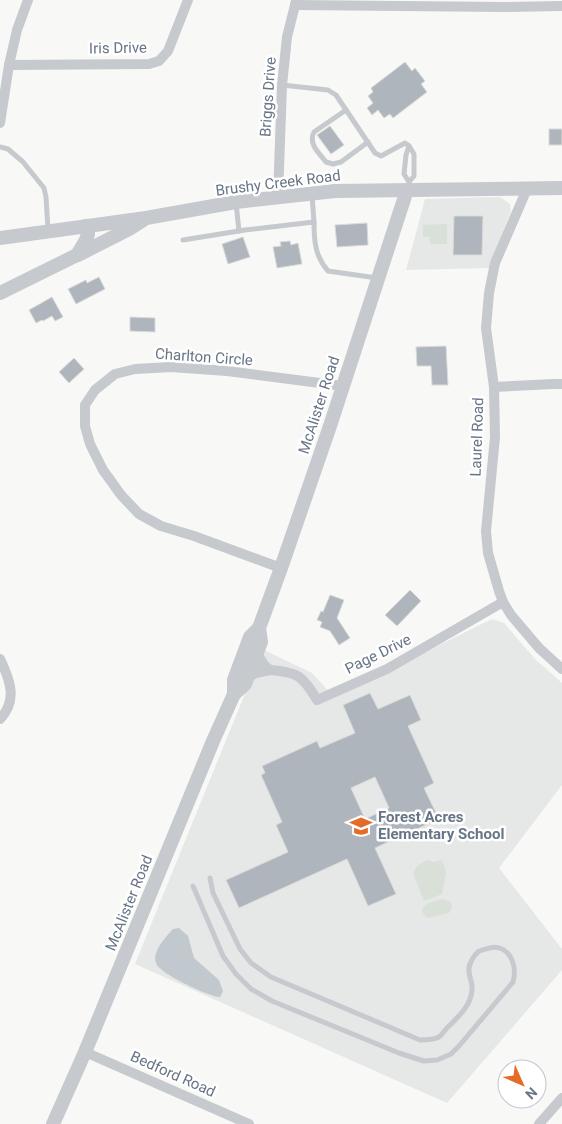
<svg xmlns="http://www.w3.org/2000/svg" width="562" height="1124" viewBox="0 0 562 1124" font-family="Roboto,sans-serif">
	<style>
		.built { fill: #e6e7e7 }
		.green { fill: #d9e0d7 }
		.water { fill: #c1c9cf }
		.building { fill: #afb5bc; stroke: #dadad8; fill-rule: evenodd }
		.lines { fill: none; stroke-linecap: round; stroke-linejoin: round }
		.service { stroke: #c6c9cd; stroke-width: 5 }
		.minor { stroke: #c6c9cd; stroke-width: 10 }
		.tertiary { stroke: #c6c9cd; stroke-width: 14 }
		.labels { text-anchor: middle; stroke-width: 5; stroke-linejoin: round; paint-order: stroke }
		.street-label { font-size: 15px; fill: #677587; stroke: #fff }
		.poi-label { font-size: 15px; font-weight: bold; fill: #677587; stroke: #fff; text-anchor: start }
	</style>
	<rect width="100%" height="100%" fill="#f8f8f6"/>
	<g class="built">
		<path d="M500 197 510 204 511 211 489 268 406 270 425 199Z"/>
		<path d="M492 619 504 623 535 659 562 683V785L499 868 562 949V970L447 1103 135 964 255 669 264 650 312 673 334 697Z"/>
	</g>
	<g class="green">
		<path d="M447 224V244H430V237H423V225Z"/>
		<path d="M427 860 433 862 442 860 446 872 442 894 424 901 413 873 417 866Z"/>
		<path d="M443 899 451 902 452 908 449 913 427 918 423 914 422 909 428 903Z"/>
	</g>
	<path class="water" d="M179 928 188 936 194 958 219 980 223 991 220 997C210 997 158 973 156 963 152 951 166 937 173 929Z"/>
	<g class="building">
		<path d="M405 62 412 71 415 68 425 81 421 84 427 92 393 118 390 114 384 118 378 110 372 115 367 108 373 103 368 96 373 92 371 88Z"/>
		<path d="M330 126 344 145 331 154 317 135Z"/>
		<rect x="549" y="129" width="13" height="16"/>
		<path d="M454 216H483L482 255H453Z"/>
		<path d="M367 223 368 245 337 247 335 225Z"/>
		<path d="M243 237 250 257 228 264 222 244Z"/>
		<path d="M290 241 291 245 298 243 302 264 277 268 273 247 281 246 280 242Z"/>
		<path d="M99 277 105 289 76 304 68 289 86 280 87 283Z"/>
		<path d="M52 297 63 317 55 321 52 316 43 321 42 320 36 323 29 310Z"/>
		<path d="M130 317 155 318V332L130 331Z"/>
		<path d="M446 346 448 385H432L431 366H417L416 347Z"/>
		<path d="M74 358 84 369 69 383 59 372Z"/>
		<path d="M410 590 421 601 397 626 385 615Z"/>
		<path d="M330 595 344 600 337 618 350 638 339 645 330 631 320 627 322 622 317 620 321 611 323 612Z"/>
		<path d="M370 693 378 709 410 695 421 720 408 726 434 783 424 788 439 819 375 848 396 894 368 906 347 859 239 908 226 880 288 852 276 825 282 822 261 775 265 773 262 766 317 741 320 748 355 733 343 705ZM375 777 389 808 365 819 351 788Z"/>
	</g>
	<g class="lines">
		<g class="service">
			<path d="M282 85 328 90 336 95 375 153 381 156 405 143 409 146"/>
			<path d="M346 110 314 132C308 144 319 153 326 162L333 164 341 162 368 142"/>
			<path d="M0 147 8 149 23 162 44 188 46 197 48 230"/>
			<path d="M408 190 409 182 414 176V154L409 146 406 155 404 174 409 182"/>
			<path d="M312 195 314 222"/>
			<path d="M236 203 239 231"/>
			<path d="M183 240 245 230 314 222C314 241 315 256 328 271L377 278"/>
			<path d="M193 886 223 956 236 974 251 989 272 1001 399 1053 424 1061 437 1060 451 1054 459 1046 513 982C518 964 508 941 486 949 485 949 480 951 479 951 474 955 468 965 469 971 469 977 473 983 472 990 471 1006 457 1018 447 1028 444 1031 442 1035 439 1037 433 1040 426 1040 420 1040L271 977 251 963 240 949 213 893 210 878"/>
		</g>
		<g class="minor">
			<path d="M295 5 504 7 562 6"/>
			<path d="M9 65 149 64 159 61 168 51 188 0"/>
			<path d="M0 123 9 65 17 30 28 0"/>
			<path d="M527 189 495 263 489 293 486 328 494 387 495 437 486 531 488 553 499 591 503 602 511 615 539 648 562 669"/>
			<path d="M278 197 282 85 287 37 296 1"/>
			<path d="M494 387 553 384H562"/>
			<path d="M281 568 194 536 161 526 139 514 121 495 103 470 90 444 85 426V405L95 390 115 374 135 369 171 367 227 371 343 386"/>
			<path d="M0 659C10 680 18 700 0 719"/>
			<path d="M270 670C298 672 303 676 317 700L387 669 503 602"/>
			<path d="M247 678 256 673 270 670 265 666 257 654"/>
			<path d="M85 1052 249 1124"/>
			<path d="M539 1124 562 1098"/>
		</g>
		<g class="tertiary">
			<path d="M0 238 146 218 236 202 335 191 562 188"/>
			<path d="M78 255 129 229 143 220"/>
			<path d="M0 293 77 255 86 240 88 234 86 226"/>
			<path d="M259 628 261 642 245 684 234 694V680L250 637 259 628 281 568 330 426 407 190"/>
			<path d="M53 1124 85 1052 213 741 234 694"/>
		</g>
	</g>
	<defs>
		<g id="school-bare" transform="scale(1.725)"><path d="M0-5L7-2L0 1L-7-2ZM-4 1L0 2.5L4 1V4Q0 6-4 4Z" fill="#e56b29" stroke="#fff" stroke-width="2.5" paint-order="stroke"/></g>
	</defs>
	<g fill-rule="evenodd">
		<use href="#school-bare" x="361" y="826"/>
	</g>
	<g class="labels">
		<g class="street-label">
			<text transform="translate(118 48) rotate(-1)" y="5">Iris Drive</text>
			<text transform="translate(268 97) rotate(-86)" y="5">Briggs Drive</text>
			<text transform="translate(278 183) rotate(-7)" y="5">Brushy Creek Road</text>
			<text transform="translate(204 357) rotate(4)" y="5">Charlton Circle</text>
			<text transform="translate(319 405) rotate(-72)" y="5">McAlister Road</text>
			<text transform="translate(477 437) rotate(-88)" y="5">Laurel Road</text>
			<text transform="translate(378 654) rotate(-26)" y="5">Page Drive</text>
			<text transform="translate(129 903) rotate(-68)" y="5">McAlister Road</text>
			<text transform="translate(173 1074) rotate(24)" y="5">Bedford Road</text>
		</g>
		<g class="poi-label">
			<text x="378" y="822">Forest Acres<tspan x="378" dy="17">Elementary School</tspan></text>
		</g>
	</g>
	<g transform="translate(522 1084) rotate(135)"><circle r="24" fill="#ffffff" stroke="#c2c8cf"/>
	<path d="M0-4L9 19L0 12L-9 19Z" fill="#e56b29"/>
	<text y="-8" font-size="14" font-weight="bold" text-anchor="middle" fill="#677587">N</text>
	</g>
</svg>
